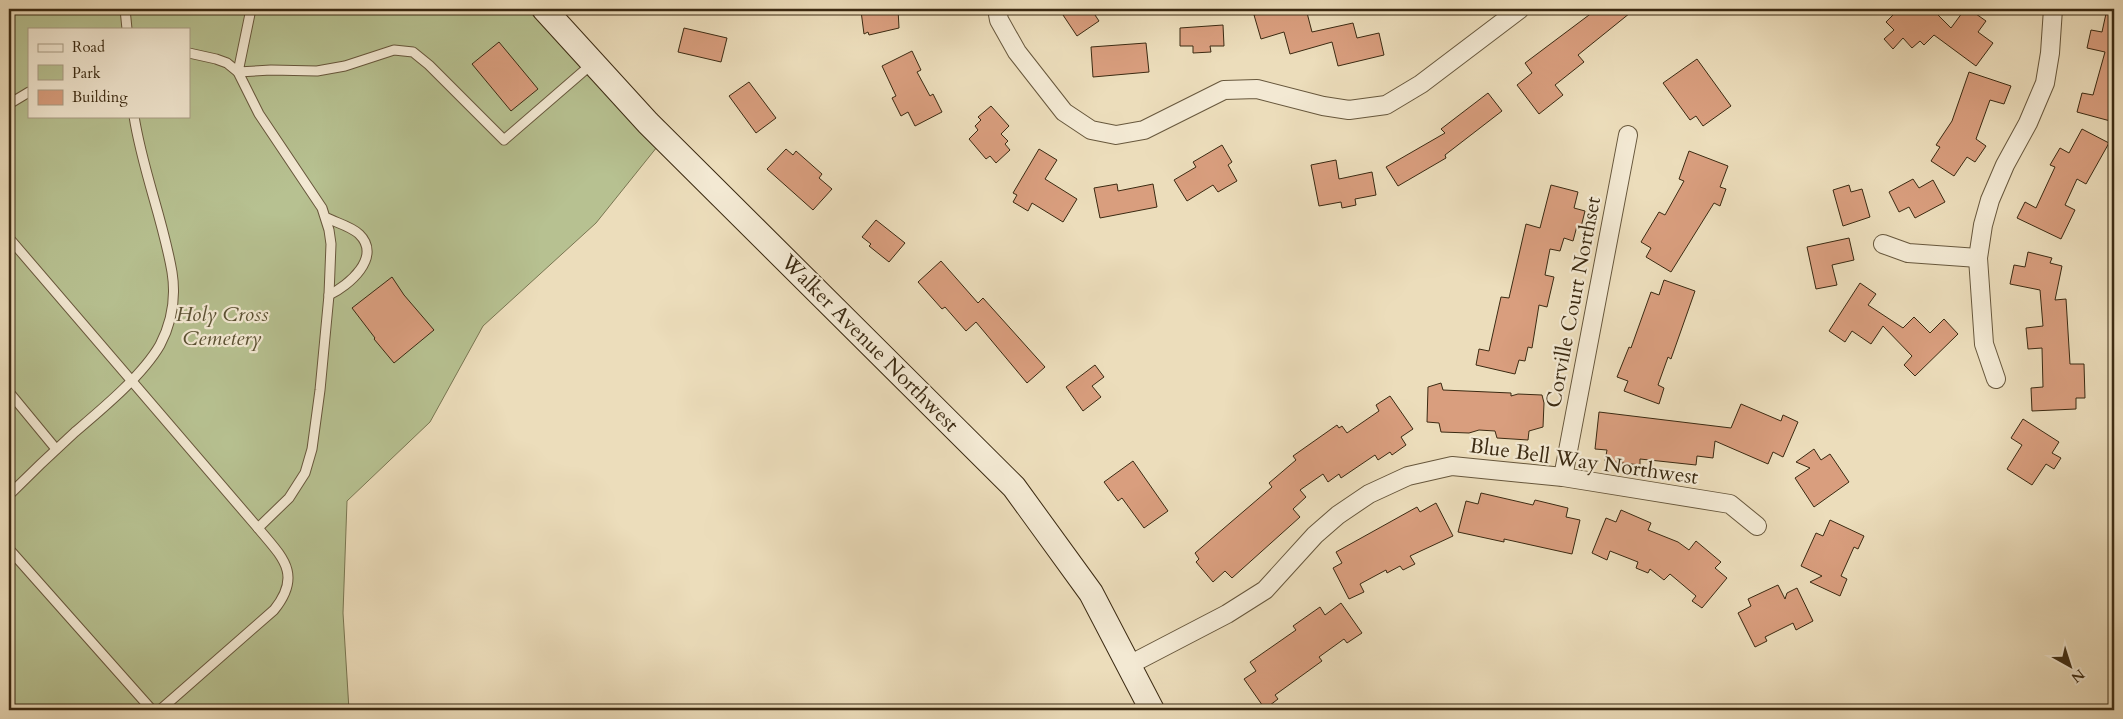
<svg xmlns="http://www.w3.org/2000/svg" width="2123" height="719" viewBox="0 0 2123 719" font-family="Cardo,serif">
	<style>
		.green { fill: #b7c191; stroke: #797652; fill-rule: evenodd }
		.building { fill: #d99e7e; stroke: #3b2a12 }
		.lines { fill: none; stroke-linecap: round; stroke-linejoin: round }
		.service-casing { stroke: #67573c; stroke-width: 11 }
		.minor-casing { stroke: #67573c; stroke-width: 20 }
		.secondary-casing { stroke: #3b2a12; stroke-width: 26 }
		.service { stroke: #f3e9d3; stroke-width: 9 }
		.minor { stroke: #f3e9d3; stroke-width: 18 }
		.secondary { stroke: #f3e9d3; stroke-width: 24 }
		.labels { text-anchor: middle; stroke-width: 4.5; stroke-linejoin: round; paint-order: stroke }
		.street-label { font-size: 21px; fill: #3b2a12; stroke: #f3e9d3 }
		.park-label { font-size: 21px; font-style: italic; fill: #5a5032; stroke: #f3e9d3 }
	</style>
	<rect width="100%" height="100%" fill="#ecddbb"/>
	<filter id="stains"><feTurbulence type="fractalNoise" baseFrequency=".004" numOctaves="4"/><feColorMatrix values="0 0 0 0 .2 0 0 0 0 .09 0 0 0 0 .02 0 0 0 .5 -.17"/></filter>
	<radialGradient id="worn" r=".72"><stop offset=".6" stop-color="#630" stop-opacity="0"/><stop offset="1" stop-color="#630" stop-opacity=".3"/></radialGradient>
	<path class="green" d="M9 9H528L550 28 657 147 596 223 483 326 430 422 347 501 343 613 349 710H9ZM29 29H189V116H29Z"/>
	<g class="building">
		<path d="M865 9H898L899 28 869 35 868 32 864 34 861 11H865Z"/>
		<path d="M1059 9H1091L1099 21 1077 36Z"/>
		<path d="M1276 9H1306L1312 32 1353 23 1357 38 1379 33 1384 55 1338 66 1332 42 1290 54 1284 32 1261 39 1254 15Z"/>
		<path d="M1597 9H1635L1578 55 1584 62 1555 85 1563 95 1539 114 1517 85 1532 73 1525 63Z"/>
		<path d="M1899 9H1932L1951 28 1965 9H1969L1986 21 1978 32 1993 43 1976 66 1934 35 1924 45 1920 41 1912 48 1903 38 1893 49 1884 39 1894 30 1886 22Z"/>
		<path d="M2107 9H2114V122L2077 112 2082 93 2093 95 2105 52 2087 48 2091 30 2102 32Z"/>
		<path d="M1223 25 1224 46H1210L1211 52 1193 53V46H1180V28Z"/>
		<path d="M684 28 727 38 721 62 678 52Z"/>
		<path d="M499 42 538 89 511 111 472 64Z"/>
		<path d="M1146 43 1149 72 1093 77 1091 47Z"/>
		<path d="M912 51 921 70 917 72 930 96 933 94 942 112 915 126 908 112 901 116 892 98 896 96 882 66Z"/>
		<path d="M1697 59 1731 106 1703 126 1696 116 1690 120 1663 83Z"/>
		<path d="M1969 72 2011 86 2004 104 1990 100 1976 139 1986 146 1975 162 1967 157 1954 176 1931 161 1940 147 1936 145 1952 121Z"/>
		<path d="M749 82 776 118 756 133 729 96Z"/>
		<path d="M1488 93 1502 111 1445 155 1446 158 1398 186 1386 167 1445 133 1441 129Z"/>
		<path d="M991 106 1009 126 1001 134 1008 141 1005 144 1010 150 996 163 990 156 986 159 969 139 978 130 975 126 981 120 978 117Z"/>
		<path d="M2082 129 2109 143 2086 184 2077 179 2065 205 2075 210 2061 239 2017 218 2025 202 2036 208 2055 167 2050 165 2060 148 2069 153Z"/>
		<path d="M1222 145 1232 162 1228 165 1237 181 1218 192 1213 185 1187 201 1174 180 1196 167 1193 162Z"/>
		<path d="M786 149 793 155 796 151 822 174 819 178 832 189 813 210 767 169Z"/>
		<path d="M1039 149 1057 160 1045 179 1077 199 1063 222 1032 203 1028 211 1013 202 1017 195 1013 193Z"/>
		<path d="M1689 151 1728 166 1720 187 1726 189 1720 206 1714 203 1671 272 1646 257 1651 248 1641 242 1659 212 1665 215 1684 181 1679 179Z"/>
		<path d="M1336 160 1339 179 1372 172 1376 195 1355 199 1356 205 1342 208 1341 202 1319 206 1311 165Z"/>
		<path d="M1913 179 1919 188 1933 180 1945 202 1915 218 1909 207 1899 212 1889 192Z"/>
		<path d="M1117 184 1118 191 1153 184 1157 207 1100 218 1094 188Z"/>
		<path d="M1551 185 1578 192 1574 208 1585 211 1581 227 1577 226 1573 241 1564 238 1560 251 1550 249 1545 275 1554 277 1547 307 1539 305 1532 348 1528 347 1525 361 1519 360 1515 374 1476 365 1479 349 1489 351 1501 297 1509 298 1526 224 1540 228Z"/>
		<path d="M1849 185 1851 192 1862 189 1870 217 1843 226 1833 190Z"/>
		<path d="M876 220 905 243 889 262 869 246 871 244 862 237Z"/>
		<path d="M1849 238 1854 260 1832 265 1837 285 1816 289 1807 247Z"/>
		<path d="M2028 252 2052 258 2050 263 2062 266 2055 300 2066 299 2070 364H2084L2085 398H2076V409L2032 411 2031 388 2043 387 2042 348 2028 349 2026 328 2043 326 2040 290 2010 284 2014 265 2025 267Z"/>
		<path d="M941 261 978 303 983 298 1045 367 1027 383 976 322 966 331 945 307 942 309 918 282Z"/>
		<path d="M392 277 404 295 434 330 394 363 374 339 375 338 352 308Z"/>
		<path d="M1664 280 1695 291 1671 359 1668 357 1658 385 1664 388 1659 404 1624 391 1628 381 1617 377 1629 347 1631 348 1651 292 1659 295Z"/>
		<path d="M1860 283 1876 294 1868 305 1903 328 1914 317 1930 333 1944 319 1958 334 1915 376 1904 365 1912 356 1883 326 1871 344 1852 331 1845 342 1829 331Z"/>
		<path d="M1095 365 1104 377 1092 386 1101 397 1083 411 1066 387Z"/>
		<path d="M1441 383 1443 390 1511 393V396L1518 394 1542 395 1544 403 1543 427 1529 431 1528 440 1497 438 1495 431 1479 430 1469 433 1441 432 1439 423 1427 422 1428 387Z"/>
		<path d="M1390 396 1413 429 1401 437 1406 445 1392 455 1390 452 1378 460 1375 455 1341 478 1339 474 1328 482 1323 474 1300 490 1306 497 1293 509 1300 517 1232 578 1225 571 1213 582 1196 562 1199 559 1195 553 1272 487 1269 483 1296 460 1293 456 1337 425 1339 428 1342 426 1347 433 1379 411 1376 405Z"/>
		<path d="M1741 404 1781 421 1783 415 1798 422 1783 457 1773 452 1768 464 1715 441 1713 458 1697 456 1696 465 1640 459V465L1605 461 1607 450 1595 449 1599 412 1731 428Z"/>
		<path d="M2023 419 2059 442 2052 453 2061 458 2054 469 2046 464 2032 485 2007 469 2022 445 2011 438Z"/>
		<path d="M1814 449 1821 460 1830 454 1849 482 1814 507 1795 478 1810 468 1796 462Z"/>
		<path d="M1133 461 1168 511 1144 528 1122 498 1118 501 1104 482Z"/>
		<path d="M1481 493 1533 505 1535 500 1568 508 1566 517 1580 520 1572 554 1504 539V542L1458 532 1466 501 1478 504Z"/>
		<path d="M1436 503 1453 536 1410 556 1415 564 1403 570 1400 566 1387 573 1386 570 1360 584 1364 592 1349 599 1333 568 1342 563 1336 552 1417 507 1420 512Z"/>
		<path d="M1621 510 1651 523 1648 530 1678 542 1689 550 1696 541 1721 562 1715 568 1727 578 1702 608 1692 601 1696 596 1670 574 1664 580 1650 569 1648 573 1636 568 1638 562 1610 551 1607 560 1592 553 1606 518 1616 522Z"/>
		<path d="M1830 520 1864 536 1858 549 1854 547 1841 576 1847 579 1840 596 1810 582 1822 576 1801 566 1816 533 1823 536Z"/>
		<path d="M1778 585 1785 599 1787 593 1797 588 1813 621 1796 630 1793 623 1765 637 1767 641 1755 647 1738 613 1751 606 1748 599Z"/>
		<path d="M1341 603 1362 633 1347 643 1344 639 1319 657 1322 661 1275 695 1278 699 1265 709 1244 679 1256 671 1250 662 1296 630 1293 626 1320 607 1325 615Z"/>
	</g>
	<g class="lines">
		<g class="service-casing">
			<g id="service">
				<path d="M125 9 127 29"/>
				<path d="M251 9 238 72 271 70 317 71 345 66 394 50 413 52 429 65 504 140 593 63"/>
				<path d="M189 53 216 59 227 63 238 72 259 114 322 208 329 230 331 244 329 295 320 390 312 449 305 473 289 498 258 528"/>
				<path d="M9 90 11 102"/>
				<path d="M9 104 29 92"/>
				<path d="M327 218C337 223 350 226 359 234 383 257 348 286 329 295"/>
				<path d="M9 238 258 528C282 557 303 574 274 610L160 710"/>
				<path d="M9 392 56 449"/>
				<path d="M9 495C30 474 52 453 75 432 102 409 142 376 160 345 172 322 176 297 172 272 163 219 142 169 134 116"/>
				<path d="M9 549 152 710"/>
			</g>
		</g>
		<g class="minor-casing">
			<g id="minor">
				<path d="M997 9 999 20 1017 52 1064 112 1091 130 1116 135 1144 130 1224 90 1257 89 1323 106 1349 110 1386 105 1421 84 1520 9"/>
				<path d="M1883 244 1908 253 1978 258"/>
				<path d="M1996 379 1984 344 1978 258 1983 225 1990 200 2005 165 2028 123 2045 83 2050 53 2053 9"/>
				<path d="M1563 477 1628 135"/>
				<path d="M1129 665 1227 614 1265 590 1315 535 1338 515 1369 494 1408 476 1452 466 1563 477 1730 504 1757 526"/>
			</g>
		</g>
		<g class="secondary-casing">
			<path id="secondary" d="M544 9 648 123 1014 487 1091 593 1152 710"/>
		</g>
		<use href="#service" class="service"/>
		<use href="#minor" class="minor"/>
		<use href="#secondary" class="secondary"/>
	</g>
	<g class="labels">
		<g class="street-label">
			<text transform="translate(1573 302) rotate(-79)" y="7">Corville Court Northset</text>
			<text transform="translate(870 343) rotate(45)" y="7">Walker Avenue Northwest</text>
			<text transform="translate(1584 461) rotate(8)" y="7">Blue Bell Way Northwest</text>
		</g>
		<g class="park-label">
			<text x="222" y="321">Holy Cross<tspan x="222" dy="24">Cemetery</tspan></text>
		</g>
	</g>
	<rect width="2123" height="719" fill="none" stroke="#ecddbb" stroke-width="30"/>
	<rect x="10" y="10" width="2103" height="699" fill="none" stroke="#3b2a12" stroke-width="2.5"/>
	<rect x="15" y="15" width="2093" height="689" fill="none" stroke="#3b2a12"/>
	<rect x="28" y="28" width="162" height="90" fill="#f3e9d3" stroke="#a99d86"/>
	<rect x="38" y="44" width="25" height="8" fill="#f3e9d3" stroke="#a99d86"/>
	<text x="72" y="52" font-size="15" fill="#3b2a12">Road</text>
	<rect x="38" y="65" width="25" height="15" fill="#b7c191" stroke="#a99d86"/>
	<text x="72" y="78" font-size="15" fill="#3b2a12">Park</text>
	<rect x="38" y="90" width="25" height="15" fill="#d99e7e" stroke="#a99d86"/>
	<text x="72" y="102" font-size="15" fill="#3b2a12">Building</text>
	<g transform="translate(2070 666) rotate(141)" stroke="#f3e9d3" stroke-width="4" paint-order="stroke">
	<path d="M0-4L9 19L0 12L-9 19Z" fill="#3b2a12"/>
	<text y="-8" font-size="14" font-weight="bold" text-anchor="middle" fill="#3b2a12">N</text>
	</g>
	<rect width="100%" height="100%" filter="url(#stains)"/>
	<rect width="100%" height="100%" fill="url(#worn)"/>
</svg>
